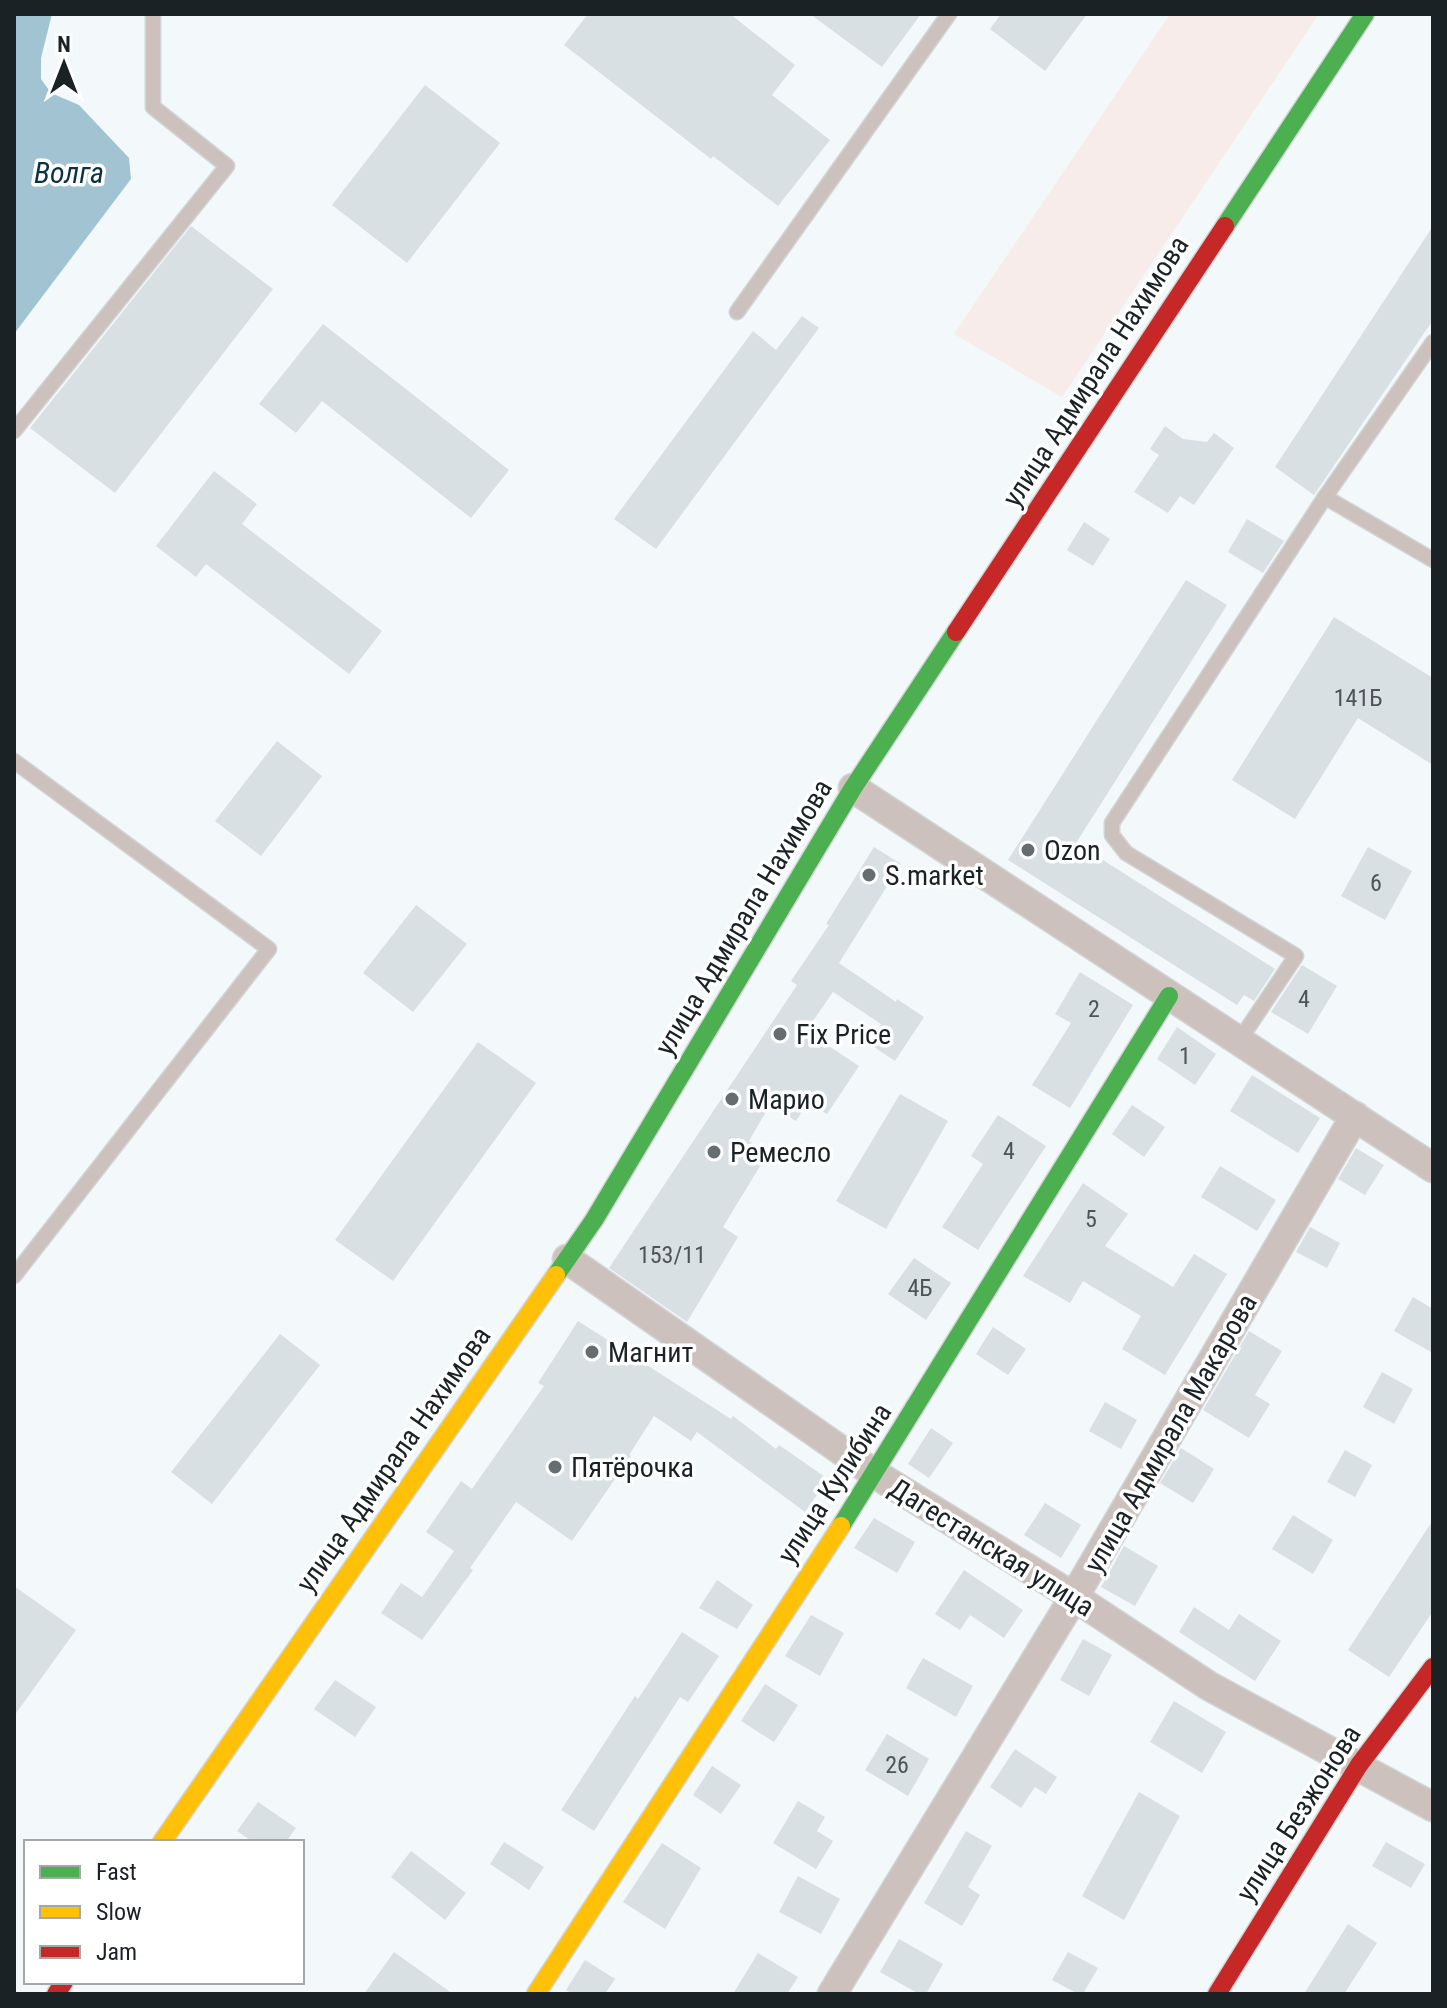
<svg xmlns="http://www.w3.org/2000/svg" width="1447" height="2008" viewBox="0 0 1447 2008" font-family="'Roboto Condensed',sans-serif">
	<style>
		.green { fill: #f7ece9 }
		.water { fill: #a2c4d2 }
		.building { fill: #d9e0e3 }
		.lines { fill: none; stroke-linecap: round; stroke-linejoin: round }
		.lane-casing { stroke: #d1d5d7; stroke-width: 17 }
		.street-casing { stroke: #d1d5d7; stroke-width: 31 }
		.fast-casing { stroke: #d1d5d7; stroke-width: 21 }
		.slow-casing { stroke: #d1d5d7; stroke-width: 21 }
		.jam-casing { stroke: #d1d5d7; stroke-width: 21 }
		.lane { stroke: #cdc1bd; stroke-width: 14 }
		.street { stroke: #cdc1bd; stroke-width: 28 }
		.fast { stroke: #4caf50; stroke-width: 18 }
		.slow { stroke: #ffc107; stroke-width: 18 }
		.jam { stroke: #c62828; stroke-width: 18 }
		.poi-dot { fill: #666d70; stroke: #fff; stroke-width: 3 }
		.labels { text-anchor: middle; stroke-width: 7; stroke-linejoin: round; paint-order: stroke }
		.number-label { font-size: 24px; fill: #4d5458 }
		.street-label { font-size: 28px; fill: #1a2225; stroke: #fff }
		.poi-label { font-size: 28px; fill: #1a2225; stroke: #fff; text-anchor: start }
		.water-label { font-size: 30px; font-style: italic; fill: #093343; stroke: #fff }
	</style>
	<rect width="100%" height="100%" fill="#f3f8fa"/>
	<path class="green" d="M1170 14H1319L1062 397 954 334Z"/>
	<path class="water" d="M14 14H52L41 58V79L51 93 79 105 129 158 131 179 14 334Z"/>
	<g class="building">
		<path d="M588 14H730L795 65 772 95 830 140 778 206 713 156 711 159 564 45Z"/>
		<path d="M810 14H921L882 67Z"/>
		<path d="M1001 14H1087L1045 71 990 29Z"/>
		<path d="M425 85 500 143 407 263 332 205Z"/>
		<path d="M191 226 273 289 115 493 30 428Z"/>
		<path d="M1433 226V320L1314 495 1275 467Z"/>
		<path d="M802 316 819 328 656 549 614 519 753 331 776 350Z"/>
		<path d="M323 324 509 470 471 518 322 401 296 433 259 404Z"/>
		<path d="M1165 426 1183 439 1207 442 1214 433 1234 448 1194 505 1180 496 1168 513 1134 492 1159 455 1150 449Z"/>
		<path d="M214 471 257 504 242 524 382 631 349 674 206 564 196 577 156 546Z"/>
		<path d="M1247 519 1284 541 1263 573 1228 552Z"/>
		<path d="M1084 522 1110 539 1093 566 1067 550Z"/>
		<path d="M1186 580 1227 605 1076 843 1275 969 1254 1001 1244 995 1237 1005 1008 860Z"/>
		<path d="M1334 617 1433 678V765L1358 718 1295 819 1232 780Z"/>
		<path d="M277 741 322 776 261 856 215 821Z"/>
		<path d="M874 847 901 864 839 963 896 1002 897 999 924 1017 895 1061 868 1043 881 1024 833 992 806 1031 859 1066 827 1114 808 1102 796 1121 770 1105 749 1141 768 1153 723 1227 738 1237 687 1322 609 1268 797 985 791 981 829 925 826 924Z"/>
		<path d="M1368 847 1412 871 1385 920 1341 896Z"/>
		<path d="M416 905 467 944 413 1012 363 973Z"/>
		<path d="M1302 965 1337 986 1308 1034 1271 1012Z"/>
		<path d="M1080 972 1133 1005 1070 1108 1032 1085 1071 1023 1055 1014Z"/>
		<path d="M1177 1027 1216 1054 1195 1085 1157 1059Z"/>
		<path d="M478 1042 536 1083 393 1281 335 1240Z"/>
		<path d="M1252 1075 1320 1118 1298 1153 1230 1111Z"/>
		<path d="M900 1094 948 1121 886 1229 836 1201Z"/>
		<path d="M1132 1105 1165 1127 1144 1157 1112 1134Z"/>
		<path d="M998 1115 1046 1146 978 1250 942 1227 983 1164 971 1156Z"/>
		<path d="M1356 1148 1384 1165 1365 1195 1338 1179Z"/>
		<path d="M1220 1166 1276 1200 1257 1231 1201 1197Z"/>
		<path d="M1083 1183 1128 1214 1105 1246 1173 1287 1194 1254 1227 1274 1165 1375 1122 1349 1141 1316 1083 1281 1070 1303 1023 1276Z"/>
		<path d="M1310 1227 1340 1243 1327 1268 1296 1252Z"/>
		<path d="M914 1258 951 1283 926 1320 888 1294Z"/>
		<path d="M1413 1297 1433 1309V1353L1394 1331Z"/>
		<path d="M578 1321 731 1419 733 1416 776 1449 779 1445 828 1479 805 1512 697 1432 691 1441 654 1416 629 1455 631 1456 572 1541 516 1502 470 1568 473 1570 422 1640 381 1613 401 1583 422 1597 454 1551 426 1532 461 1481 472 1489 544 1386 538 1383Z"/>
		<path d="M993 1327 1026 1349 1008 1375 976 1354Z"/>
		<path d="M1249 1331 1282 1351 1255 1395 1270 1404 1249 1438 1203 1410Z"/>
		<path d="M280 1334 320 1365 212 1504 171 1472Z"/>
		<path d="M1382 1372 1413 1389 1394 1424 1363 1407Z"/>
		<path d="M1105 1402 1137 1420 1121 1449 1089 1431Z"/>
		<path d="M931 1428 953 1443 929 1478 908 1464Z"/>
		<path d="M1181 1448 1214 1469 1193 1503 1160 1483Z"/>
		<path d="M1345 1450 1372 1465 1355 1497 1327 1482Z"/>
		<path d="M1045 1503 1081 1525 1061 1558 1024 1535Z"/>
		<path d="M1293 1515 1333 1540 1313 1574 1272 1549Z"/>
		<path d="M874 1518 915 1542 897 1573 854 1548Z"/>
		<path d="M1433 1520V1611L1389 1677 1348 1650Z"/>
		<path d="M1124 1546 1158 1566 1135 1606 1101 1587Z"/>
		<path d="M964 1570 1023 1610 1004 1638 970 1615 960 1630 935 1614Z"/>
		<path d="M717 1580 753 1605 737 1629 699 1608Z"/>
		<path d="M14 1586 76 1630 14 1716Z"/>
		<path d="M1194 1607 1229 1630 1239 1614 1281 1641 1255 1681 1179 1632Z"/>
		<path d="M811 1615 844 1633 820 1676 785 1656Z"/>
		<path d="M682 1632 719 1656 688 1702 680 1697 594 1831 561 1810 635 1696 638 1699Z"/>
		<path d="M1083 1639 1112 1655 1089 1696 1060 1680Z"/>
		<path d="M923 1658 973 1686 956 1717 906 1688Z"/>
		<path d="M335 1680 376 1707 355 1737 314 1709Z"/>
		<path d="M765 1684 798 1705 774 1742 741 1721Z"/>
		<path d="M1174 1701 1226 1732 1202 1773 1150 1742Z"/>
		<path d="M887 1734 929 1759 908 1796 865 1770Z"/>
		<path d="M1015 1749 1057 1777 1046 1794 1035 1787 1021 1808 990 1787Z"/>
		<path d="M712 1766 741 1785 721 1814 693 1795Z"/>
		<path d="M1139 1792 1180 1816 1124 1920 1082 1896Z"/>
		<path d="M798 1801 825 1817 817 1831 833 1841 816 1869 773 1843Z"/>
		<path d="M258 1802 296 1828 286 1842H253L237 1831Z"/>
		<path d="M966 1831 992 1846 968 1887 980 1895 962 1926 924 1903Z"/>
		<path d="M504 1842 544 1867 529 1890 490 1864Z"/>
		<path d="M1386 1842 1425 1864 1411 1888 1372 1866Z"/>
		<path d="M662 1843 701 1868 665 1929 623 1902Z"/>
		<path d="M411 1851 466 1893 445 1920 391 1877Z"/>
		<path d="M798 1876 840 1899 821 1934 779 1912Z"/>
		<path d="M1348 1924 1377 1943 1344 1994H1304Z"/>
		<path d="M899 1939 943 1964 926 1994H919L880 1972Z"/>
		<path d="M394 1952 453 1994H364Z"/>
		<path d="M1068 1952 1098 1968 1083 1994H1078L1052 1980Z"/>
		<path d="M758 1953 798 1977 787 1994H733Z"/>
		<path d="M585 1960 615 1979 605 1994H573L566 1990Z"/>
	</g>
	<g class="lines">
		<g class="lane-casing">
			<g id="lane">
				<path d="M737 312 949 14"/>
				<path d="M14 431 227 166 153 107V14"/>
				<path d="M1325 497 1433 560"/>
				<path d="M14 761 269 949 14 1276"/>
				<path d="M1239 1041 1296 956 1126 853 1112 835V823L1325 497 1433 342"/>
			</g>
		</g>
		<g class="street-casing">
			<g id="street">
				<path d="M853 788 1433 1168"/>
				<path d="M567 1259 875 1474 1074 1597 1209 1686 1433 1807"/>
				<path d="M832 1994 1074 1597 1355 1116"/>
			</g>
		</g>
		<g class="fast-casing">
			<g id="fast">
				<path d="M1225 226 1365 14"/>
				<path d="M556 1275 594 1220 853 788 956 632"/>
				<path d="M841 1526 1169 996"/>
			</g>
		</g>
		<g class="slow-casing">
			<g id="slow">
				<path d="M162 1842 556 1275"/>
				<path d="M536 1994 841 1526"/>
			</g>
		</g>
		<g class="jam-casing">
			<g id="jam">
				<path d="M956 632 1225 226"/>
				<path d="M56 1994 64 1982"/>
				<path d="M1217 1994 1359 1765 1433 1667"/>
			</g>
		</g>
		<use href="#lane" class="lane"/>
		<use href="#street" class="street"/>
		<use href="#fast" class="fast"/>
		<use href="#slow" class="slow"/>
		<use href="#jam" class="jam"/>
	</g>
	<g class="poi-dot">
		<circle cx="1028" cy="850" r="8"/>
		<circle cx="869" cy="875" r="8"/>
		<circle cx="780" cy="1034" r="8"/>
		<circle cx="732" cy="1099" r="8"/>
		<circle cx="714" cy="1152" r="8"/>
		<circle cx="592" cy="1352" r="8"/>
		<circle cx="555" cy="1467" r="8"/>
	</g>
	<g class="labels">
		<g class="number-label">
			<text x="1358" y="706">141Б</text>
			<text x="1376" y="891">6</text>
			<text x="1304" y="1007">4</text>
			<text x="1094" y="1017">2</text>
			<text x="1185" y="1064">1</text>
			<text x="1009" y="1159">4</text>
			<text x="1091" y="1227">5</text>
			<text x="672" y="1263">153/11</text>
			<text x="920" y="1296">4Б</text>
			<text x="897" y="1773">26</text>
		</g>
		<g class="street-label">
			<text transform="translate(1095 371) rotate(-57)" y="10">улица Адмирала Нахимова</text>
			<text transform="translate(743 917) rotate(-59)" y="10">улица Адмирала Нахимова</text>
			<text transform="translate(1170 1433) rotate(-60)" y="10">улица Адмирала Макарова</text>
			<text transform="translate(393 1459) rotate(-55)" y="10">улица Адмирала Нахимова</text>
			<text transform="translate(834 1483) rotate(-57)" y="10">улица Кулибина</text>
			<text transform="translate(992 1547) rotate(32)" y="10">Дагестанская улица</text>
			<text transform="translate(1298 1813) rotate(-57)" y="10">улица Безжонова</text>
		</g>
		<g class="poi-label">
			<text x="1044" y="860">Ozon</text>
			<text x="885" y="885">S.market</text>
			<text x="796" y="1044">Fix Price</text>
			<text x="748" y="1109">Марио</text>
			<text x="730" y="1162">Ремесло</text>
			<text x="608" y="1362">Магнит</text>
			<text x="571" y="1477">Пятёрочка</text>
		</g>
		<g class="water-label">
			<text x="69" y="183">Волга</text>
		</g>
	</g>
	<rect width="1447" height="2008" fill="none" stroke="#1a2225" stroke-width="32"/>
	<rect x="24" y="1840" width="280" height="144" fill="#ffffff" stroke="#a3a7a8" stroke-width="2"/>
	<rect x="40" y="1866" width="40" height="12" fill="#4caf50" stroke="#a3a7a8" stroke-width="2"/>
	<text x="96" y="1880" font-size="24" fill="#1a2225">Fast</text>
	<rect x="40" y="1906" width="40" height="12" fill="#ffc107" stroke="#a3a7a8" stroke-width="2"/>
	<text x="96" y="1920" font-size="24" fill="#1a2225">Slow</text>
	<rect x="40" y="1946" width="40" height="12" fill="#c62828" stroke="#a3a7a8" stroke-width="2"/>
	<text x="96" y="1960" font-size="24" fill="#1a2225">Jam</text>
	<g transform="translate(64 64)" stroke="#ffffff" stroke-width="6" paint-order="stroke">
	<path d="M0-6L14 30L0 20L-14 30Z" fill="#1a2225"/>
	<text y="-12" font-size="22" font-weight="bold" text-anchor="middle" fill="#1a2225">N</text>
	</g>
</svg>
